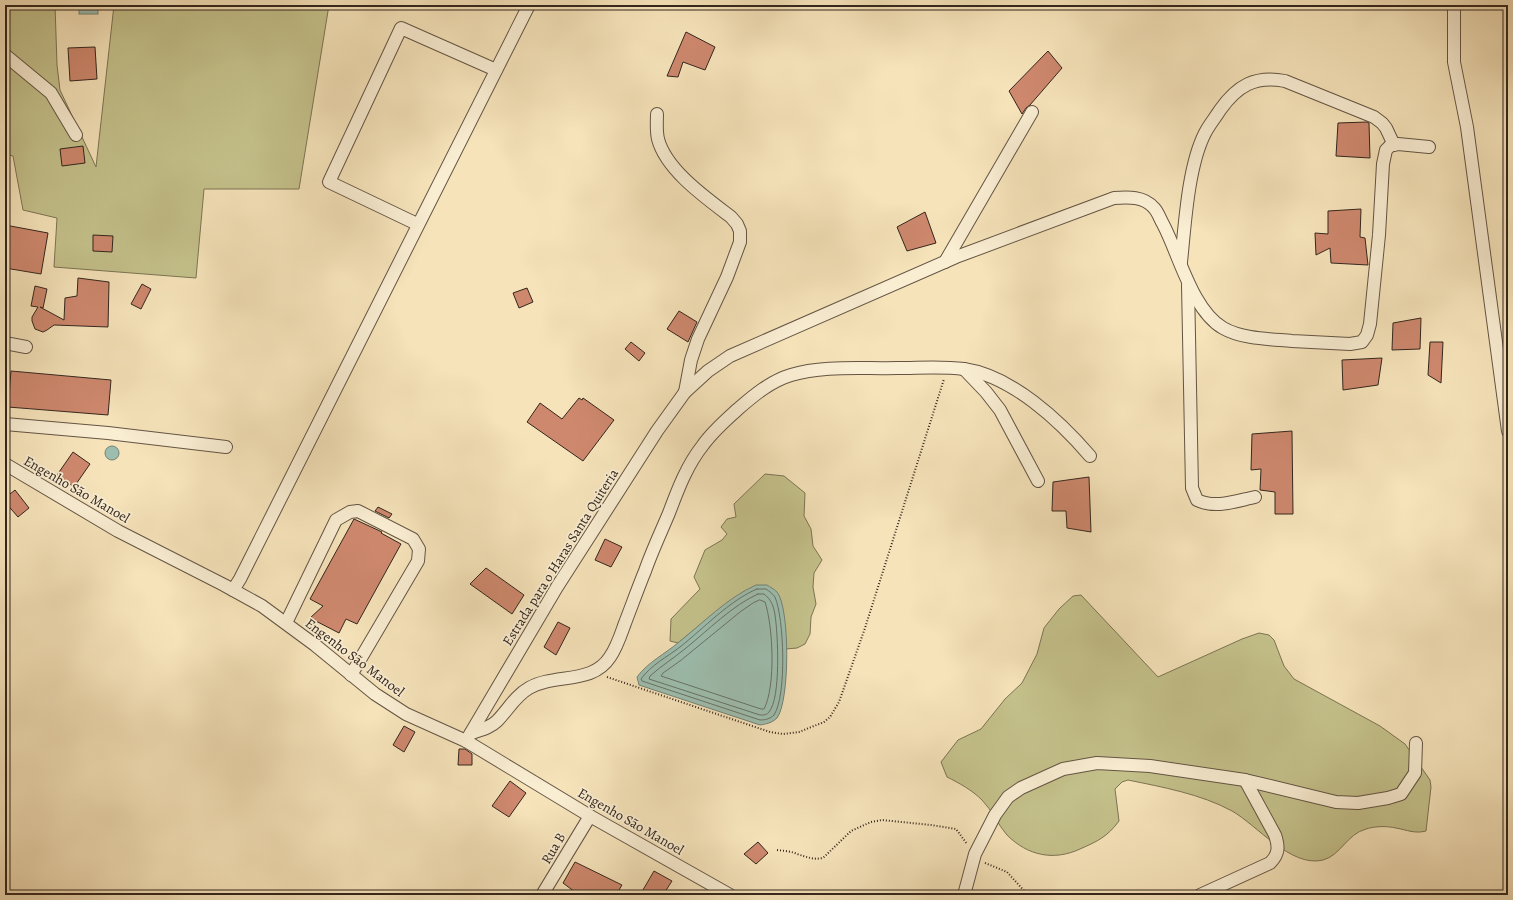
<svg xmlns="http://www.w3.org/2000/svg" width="1513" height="900" viewBox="0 0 1513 900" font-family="Alegreya,serif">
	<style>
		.green { fill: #c4c18b; stroke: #7c7454 }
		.water { fill: #9dbeaf; stroke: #738175 }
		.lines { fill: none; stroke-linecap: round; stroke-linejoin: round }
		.shore { stroke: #687266; stroke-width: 1 }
		.building { fill: #ce886e; stroke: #33261d }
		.minor-casing { stroke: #645544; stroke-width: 14 }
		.path { stroke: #33261d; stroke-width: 2; stroke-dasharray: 1 2; stroke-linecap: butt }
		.minor { stroke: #f9edd2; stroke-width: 12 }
		.labels { text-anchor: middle; stroke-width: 3.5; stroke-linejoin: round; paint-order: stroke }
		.street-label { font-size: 14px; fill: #33261d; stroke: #f9edd2 }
	</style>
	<rect width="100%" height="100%" fill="#f6e3ba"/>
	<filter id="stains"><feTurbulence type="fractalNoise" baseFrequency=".005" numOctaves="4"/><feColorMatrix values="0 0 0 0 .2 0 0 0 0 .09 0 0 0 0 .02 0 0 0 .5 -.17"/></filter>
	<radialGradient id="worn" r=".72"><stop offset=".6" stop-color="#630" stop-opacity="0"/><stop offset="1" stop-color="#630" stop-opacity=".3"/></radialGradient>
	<g class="green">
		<path d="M5 5H55L57 65 60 90 96 167 114 5H329L299 189H204L196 278 54 267 57 218 23 210 13 156 5 154Z"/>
		<path d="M765 474 784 476 805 493 804 516 811 529 813 546 822 560 814 573 813 587 816 604 811 617 810 634 805 644 797 648 786 649 776 654 711 616 678 643 670 641 671 619 700 589 694 577 705 550 722 540 727 534 721 527 727 519 736 517 734 504Z"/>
		<path d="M1081 595 1158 677 1242 639 1259 633 1269 635 1274 640 1284 666 1294 679 1380 726 1405 744 1430 780 1431 787 1426 831C1415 834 1407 830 1396 828 1387 826 1375 826 1366 829 1347 834 1340 856 1323 860 1291 868 1257 825 1232 811 1201 794 1162 787 1128 780L1122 782 1115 789 1119 821C1107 837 1098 841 1080 849 1054 861 1028 856 1007 835 998 825 992 810 982 800 972 790 959 783 947 777L941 762 958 740 981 729 1005 699 1022 683 1037 654 1044 628 1059 609 1073 596Z"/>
	</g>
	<g class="water">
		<rect x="79" y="5" width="19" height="9"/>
		<circle cx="112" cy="453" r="7"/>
		<path d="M756 585H767C770 587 774 589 777 592 790 608 790 701 777 718 772 723 766 724 760 725L639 685 637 677C648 662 665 654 679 642 703 623 727 598 756 585Z"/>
	</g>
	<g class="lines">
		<g class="shore">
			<path d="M757 589H766C769 591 773 594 775 597 784 618 787 695 774 715 770 719 765 720 760 720L642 681 641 679C651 665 667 657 680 647 703 629 730 600 757 589Z"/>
			<path d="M758 594H764C771 599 774 607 775 615 778 634 781 698 769 712 767 715 764 715 760 715L649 679 650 676C661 666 674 658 686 648 707 631 733 605 758 594Z"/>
			<path d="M760 600 765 602C773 626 776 686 764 709H761L661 676 663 673 680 661 740 612 753 603Z"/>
		</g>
	</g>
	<g class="building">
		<path d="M686 32 715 47 705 70 683 62 678 77 667 76Z"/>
		<path d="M95 47 97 79 70 81 68 48Z"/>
		<path d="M1048 51 1062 68 1030 105 1026 108 1022 114 1009 91Z"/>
		<path d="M1367 122 1369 123 1370 158 1336 156 1338 123Z"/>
		<path d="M83 146 85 163 62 166 60 149Z"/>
		<path d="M1361 209 1360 237 1365 238 1368 265 1331 263 1330 248 1316 255 1315 233 1328 234V211Z"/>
		<path d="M925 212 936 243 907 251 897 227Z"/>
		<path d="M5 225 48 233 41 274 5 268Z"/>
		<path d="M93 235 113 236 112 252 93 251Z"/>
		<path d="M78 278 109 282 108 327 54 325 47 330 43 332 35 329 32 321V317L38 307 31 306 35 286 47 289 43 308 40 307 64 320 65 298 77 296Z"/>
		<path d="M142 284 151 289 141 309 131 304Z"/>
		<path d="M527 288 533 302 519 308 513 293Z"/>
		<path d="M679 311 697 322 688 342 667 329Z"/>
		<path d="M1421 318 1420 349 1392 350 1393 323Z"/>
		<path d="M631 342 645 353 639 361 625 349Z"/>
		<path d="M1430 342H1443L1441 383 1428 375Z"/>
		<path d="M1382 358 1378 385 1343 390 1342 360Z"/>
		<path d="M11 371 111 380 108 415 8 407Z"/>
		<path d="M579 398 582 400 583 398 614 420 583 461 527 422 540 403 562 419Z"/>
		<path d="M1292 431 1293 514H1275V492L1260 490 1261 469 1251 470 1252 434Z"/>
		<path d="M73 452 90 464 74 487 57 475Z"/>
		<path d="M1089 477 1091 532 1067 528 1066 511H1052L1053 482Z"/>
		<path d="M15 490 29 508 18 517 5 502V498Z"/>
		<path d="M378 507 392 514 389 518 375 511Z"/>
		<path d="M354 519 382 532 381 533 401 544 357 624 346 619 339 633 310 618 323 606 310 599Z"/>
		<path d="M605 539 622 547 611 567 595 560Z"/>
		<path d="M486 568 524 595 512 614 470 584Z"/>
		<path d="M558 622 570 628 556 655 544 647Z"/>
		<path d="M404 726 415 732 404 752 393 745Z"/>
		<path d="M459 749H465L472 754V765H458Z"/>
		<path d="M510 781 526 793 509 817 492 806Z"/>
		<path d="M758 842 768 853 756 864 744 854Z"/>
		<path d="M575 862 622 885 616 895H573L575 892 563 883Z"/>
		<path d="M654 871 672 881 663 895H640Z"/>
	</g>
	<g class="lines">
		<g class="minor-casing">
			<g id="minor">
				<path d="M1454 5V62L1467 127 1508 431"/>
				<path d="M5 55 51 93 76 135"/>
				<path d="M657 114C657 122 656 130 658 139 666 170 706 198 731 217L737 224 740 231V242L727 277 698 339 691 360 685 392"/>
				<path d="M417 224 329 182 401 28 496 70"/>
				<path d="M945 262 1032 112"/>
				<path d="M1181 262C1185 224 1188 166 1205 133 1209 125 1215 118 1220 110 1237 86 1255 75 1285 81L1374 117 1382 123 1386 128 1394 145"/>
				<path d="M1188 285 1192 488 1197 500C1215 509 1236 501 1255 497"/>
				<path d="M5 343 26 347"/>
				<path d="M964 369 986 392 1000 410 1038 481"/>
				<path d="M5 424 108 433 226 447"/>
				<path d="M5 464 118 531 224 585 262 606 315 645 375 694 406 714 466 741 590 816 730 895"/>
				<path d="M233 590 240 579 529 5"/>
				<path d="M286 623 336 520 350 512 358 511 413 539 419 549 418 561 351 675"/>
				<path d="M471 733C480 730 490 728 497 721 508 710 515 696 529 688 555 673 592 685 610 657 617 647 621 634 625 623 632 605 638 588 645 571 652 551 661 532 669 513 678 489 687 465 703 445 713 431 726 420 738 409 754 395 771 381 791 375 823 365 863 369 897 368 919 368 942 366 964 369 1012 376 1060 421 1090 456"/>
				<path d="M466 741 557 587 657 431 685 392 708 371 730 356 956 257 1114 198C1128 197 1144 196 1154 208 1158 212 1160 219 1163 224 1179 254 1192 310 1223 328 1242 339 1270 339 1292 341 1311 342 1330 343 1350 344L1362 342 1367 335 1370 324 1379 235 1383 164 1386 150 1391 145 1398 144 1429 147"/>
				<path d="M542 895 590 816"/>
				<path d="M964 895 975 854 995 815 1008 797 1021 788 1063 769 1097 763 1150 766 1245 780 1336 802 1358 803 1388 798 1401 794 1415 773 1416 743"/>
				<path d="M1200 895 1270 863C1279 854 1279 847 1275 835L1245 780"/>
			</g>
		</g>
		<g class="path">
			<path d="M607 677 770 732 783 734 799 732 824 722 830 717 839 702 865 628 944 379"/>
			<path d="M777 850C784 851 791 851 797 854 807 857 813 860 823 858L851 831 871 822 882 820 931 825 956 829 967 844"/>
			<path d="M985 863 1007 872 1028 895"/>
		</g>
		<use href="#minor" class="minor"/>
	</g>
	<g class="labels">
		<g class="street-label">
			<text transform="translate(77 489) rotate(30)" y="5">Engenho São Manoel</text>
			<text transform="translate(560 557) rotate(-58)" y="5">Estrada para o Haras Santa Quiteria</text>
			<text transform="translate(355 657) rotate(37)" y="5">Engenho São Manoel</text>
			<text transform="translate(631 821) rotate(30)" y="5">Engenho São Manoel</text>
			<text transform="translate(553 848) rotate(-59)" y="5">Rua B</text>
		</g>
	</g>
	<rect width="1513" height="900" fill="none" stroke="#f6e3ba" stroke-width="20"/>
	<rect x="6" y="6" width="1501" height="888" fill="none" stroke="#33261d" stroke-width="2"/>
	<rect x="10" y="10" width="1493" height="880" fill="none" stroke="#33261d"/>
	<rect width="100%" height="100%" filter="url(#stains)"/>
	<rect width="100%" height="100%" fill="url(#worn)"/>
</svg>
